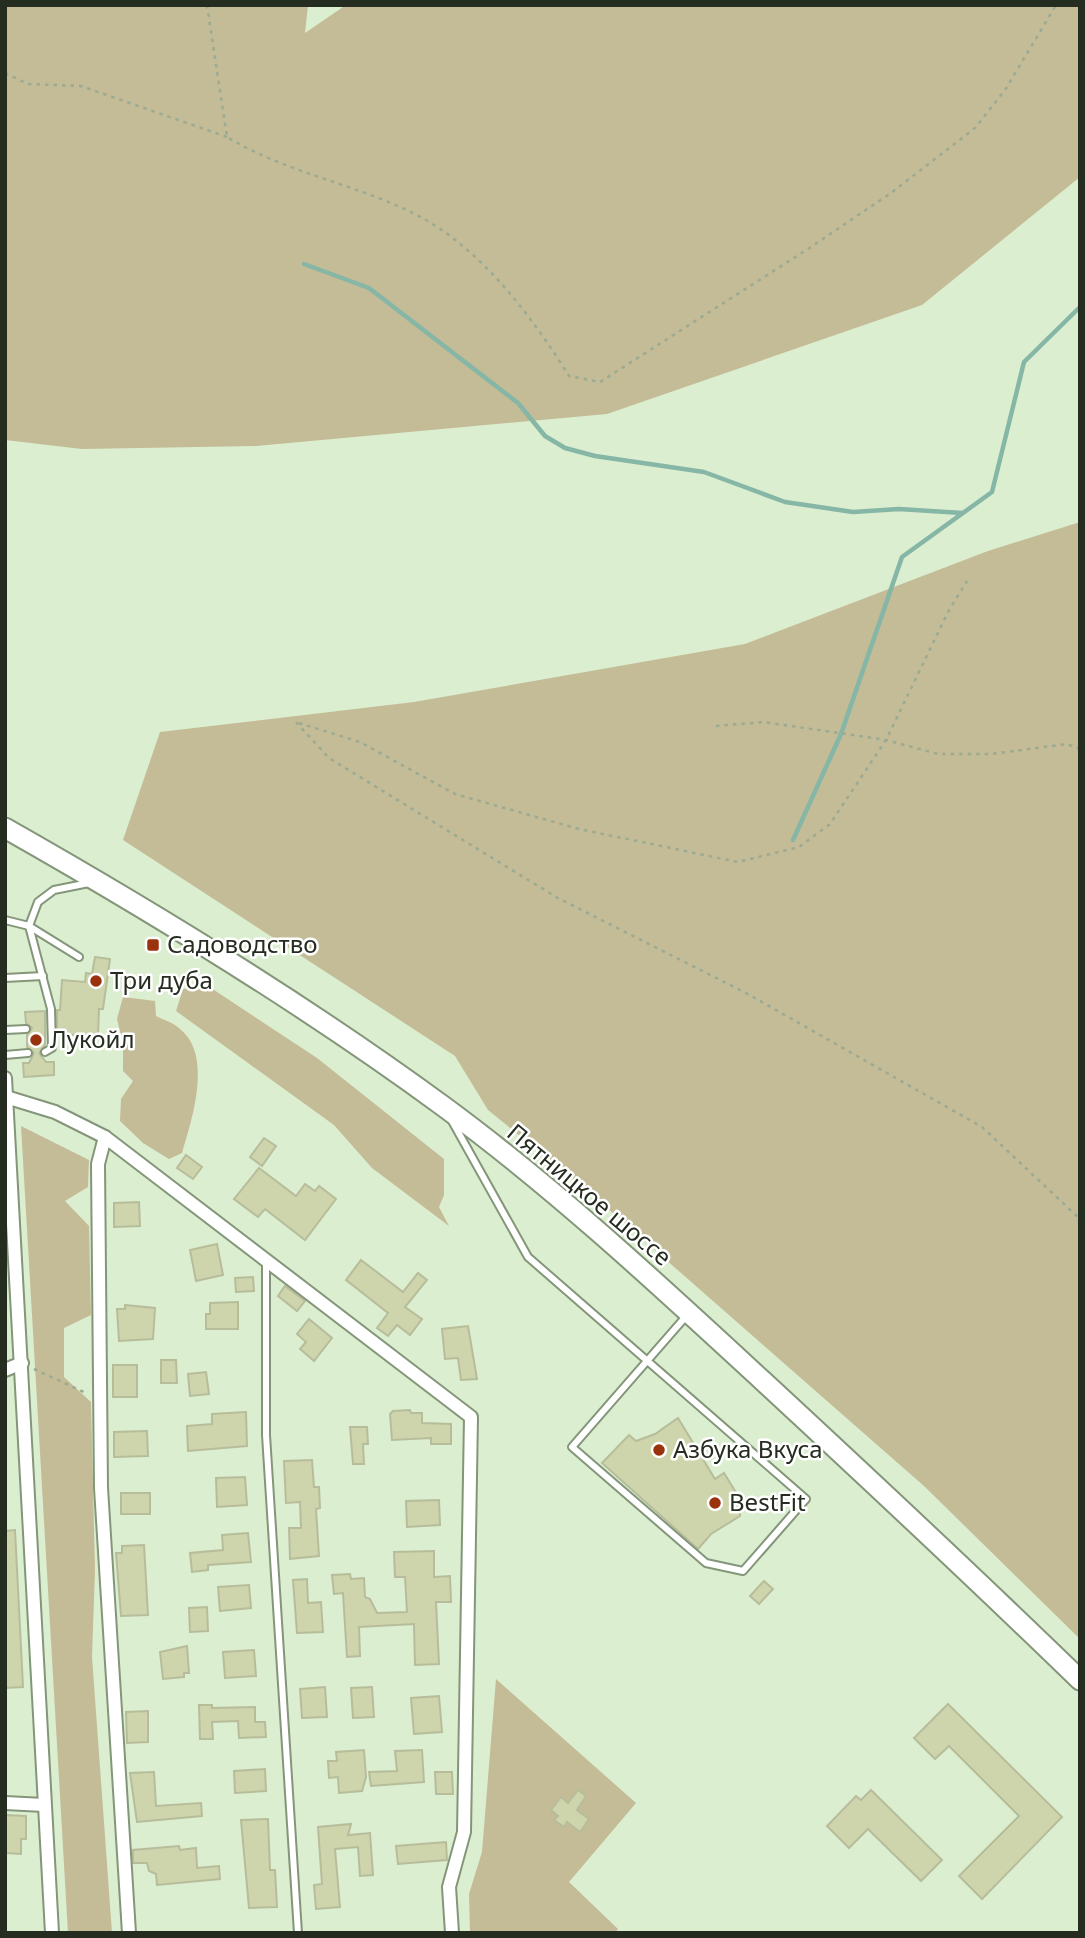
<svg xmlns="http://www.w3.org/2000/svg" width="1085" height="1938" viewBox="0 0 1085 1938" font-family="'Noto Sans',sans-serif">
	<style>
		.green { fill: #c4bb97 }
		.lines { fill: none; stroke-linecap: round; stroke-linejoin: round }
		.stream { stroke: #86b6a6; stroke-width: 4.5 }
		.building { fill: #ced4ab; stroke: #b7bd9b; stroke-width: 2 }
		.lane-casing { stroke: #84967a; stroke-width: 10 }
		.street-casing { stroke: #84967a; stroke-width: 16 }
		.primary-casing { stroke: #84967a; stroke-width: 23 }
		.path { stroke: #9caa92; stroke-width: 2.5; stroke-dasharray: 3.5 5; stroke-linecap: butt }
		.lane { stroke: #fff; stroke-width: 6 }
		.street { stroke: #fff; stroke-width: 12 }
		.primary { stroke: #fff; stroke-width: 19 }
		.poi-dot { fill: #99320d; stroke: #fff; stroke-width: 2.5 }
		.labels { text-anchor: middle; stroke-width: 5; stroke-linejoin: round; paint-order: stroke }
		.poi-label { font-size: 24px; fill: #252c20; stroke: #fff; text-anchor: start }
		.street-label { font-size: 24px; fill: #252c20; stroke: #fff }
	</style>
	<rect width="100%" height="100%" fill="#dbeecf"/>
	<g class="green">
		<path d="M5 5H308L305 33 346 5H1080V177L922 305 607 414 256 446 82 449 5 440Z"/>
		<path d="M1080 522V1639L924 1486 583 1187 488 1110 455 1056 123 840 160 732 414 702 745 644 988 551Z"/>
		<path d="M208 986 317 1058 444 1159V1195L439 1207 449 1226 372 1168 334 1125 176 1011 183 989Z"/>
		<path d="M123 997 155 1001 156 1016C164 1020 174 1023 180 1029 213 1055 192 1119 182 1153L169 1159 143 1143 120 1121 121 1099 133 1081 123 1071V1043L117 1019Z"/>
		<path d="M21 1126 89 1160 88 1187 65 1201 89 1226 91 1315 64 1328V1377L91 1402 95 1570 92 1657 112 1933H68Z"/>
		<path d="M496 1679 636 1803 569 1882 618 1929 615 1933H470L469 1894 482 1852Z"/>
	</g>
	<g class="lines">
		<g class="stream">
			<path d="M304 264 369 288 518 403 545 436 565 448 595 456 704 472 785 502 853 512 899 509 962 513"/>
			<path d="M793 840 841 734 902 557 992 492 1024 362 1080 307"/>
		</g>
	</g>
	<g class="building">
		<path d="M95 957 110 959 103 1009H99L98 1036 57 1034V1010H60L62 980 85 982 86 973 92 974Z"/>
		<path d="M45 1011V1045L39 1053 46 1062H54V1075L24 1077 23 1063H29L34 1053 27 1047V1035L32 1028 26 1023 25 1012Z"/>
		<path d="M264 1138 276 1146 262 1166 250 1157Z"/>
		<path d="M186 1155 202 1167 193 1179 177 1168Z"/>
		<path d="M259 1168 296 1196 305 1184 315 1191 319 1186 336 1199 305 1240 265 1209 258 1217 234 1199Z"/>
		<path d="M139 1202 140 1226 114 1227V1203Z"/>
		<path d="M217 1244 223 1275 196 1281 190 1250Z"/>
		<path d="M361 1260 403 1292 418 1273 427 1280 405 1307 422 1319 410 1335 397 1325 388 1336 377 1328 388 1313 346 1280Z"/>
		<path d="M253 1277 254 1291 236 1292 235 1278Z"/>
		<path d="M285 1286 305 1301 297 1311 278 1296Z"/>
		<path d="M238 1302V1329H206V1314H210V1303Z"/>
		<path d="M125 1305 155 1308 153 1339 119 1341 117 1309H125Z"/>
		<path d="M309 1319 332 1338 314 1361 300 1349 306 1342 297 1334Z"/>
		<path d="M468 1326 477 1379 461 1380 458 1358 445 1359 442 1329Z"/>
		<path d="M161 1360H176L177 1383H161Z"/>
		<rect x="113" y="1365" width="24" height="32"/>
		<path d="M206 1372 209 1394 190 1396 188 1374Z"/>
		<path d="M410 1410 411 1413H422V1423L451 1424V1444H431V1438L392 1440 390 1414 393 1411Z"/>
		<path d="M246 1412 247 1446 188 1451 187 1426 212 1424V1414Z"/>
		<path d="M678 1418 715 1479 724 1473 740 1499V1516L711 1534 698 1549 602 1463 629 1435 636 1441 655 1434Z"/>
		<path d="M350 1427H367L368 1444H363L364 1464H353Z"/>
		<path d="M147 1431 148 1456 114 1457V1432Z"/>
		<path d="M312 1460 314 1487H319L320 1508 316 1509 319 1556 290 1559 289 1528H301L300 1502 286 1503 284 1461Z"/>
		<path d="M245 1477 247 1505 217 1507 216 1478Z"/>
		<rect x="121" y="1493" width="29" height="21"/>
		<path d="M439 1500 440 1525 407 1527 406 1501Z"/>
		<path d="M15 1530 23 1687 5 1688V1531Z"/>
		<path d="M248 1533 251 1562 208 1565V1570L192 1572 190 1553 223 1550 222 1535Z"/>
		<path d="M144 1545 148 1615 121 1616 116 1553H122V1546Z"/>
		<path d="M434 1551V1577L450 1576 451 1602H436L439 1664 415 1665 414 1624 359 1627 360 1656 347 1657 343 1593 334 1594 332 1575 350 1574 351 1579 364 1578 365 1597 370 1599 377 1613 407 1612 405 1577H395L394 1552Z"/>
		<path d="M307 1579 308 1603 321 1602 323 1632 297 1633 293 1580Z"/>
		<path d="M764 1581 773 1589 759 1604 750 1596Z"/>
		<path d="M249 1585 251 1608 220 1611 218 1587Z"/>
		<path d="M207 1607 208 1631 190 1632 189 1608Z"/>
		<path d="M187 1646 189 1673H184V1677L163 1679 160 1652Z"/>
		<path d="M254 1650 256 1676 225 1678 223 1652Z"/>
		<path d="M325 1687 327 1717 302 1718 300 1689Z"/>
		<path d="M372 1687 374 1717 353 1718 351 1688Z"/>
		<path d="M439 1696 442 1732 414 1734 411 1698Z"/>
		<path d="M948 1704 1062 1817 982 1899 959 1876 1019 1816 949 1746 935 1759 914 1738Z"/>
		<path d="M199 1705H212V1708L255 1707V1722H265L266 1737 239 1738 238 1721 212 1722 213 1739H200Z"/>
		<path d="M148 1711V1742L127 1743 126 1712Z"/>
		<path d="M364 1750 366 1777 362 1791 339 1793 338 1777 329 1778 328 1761H337L336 1752Z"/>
		<path d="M422 1750 424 1782 371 1786 369 1772 397 1771 395 1751Z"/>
		<path d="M265 1769 266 1791 235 1793 234 1771Z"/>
		<path d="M154 1772 156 1806 201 1803 202 1816 137 1822 130 1773Z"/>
		<path d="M435 1772H452L453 1794H436Z"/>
		<path d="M578 1790 586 1796 577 1810 589 1819 580 1832 567 1822 564 1827 554 1820 558 1816 551 1810 561 1797 568 1803Z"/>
		<path d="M871 1790 942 1860 921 1881 868 1829 849 1848 827 1826 856 1796 861 1800Z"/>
		<path d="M5 1815 26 1816V1839H21V1854L5 1853Z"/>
		<path d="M268 1819 270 1870H275L277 1907 249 1908 241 1820Z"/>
		<path d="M351 1824 348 1835 370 1833 373 1875 360 1876 358 1847 335 1849 340 1907 316 1909 314 1885 322 1884 318 1827Z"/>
		<path d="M446 1842 447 1860 398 1864 396 1846Z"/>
		<path d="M179 1846 180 1850 196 1848 197 1868 219 1866 220 1879 157 1885 156 1874 149 1871 147 1863H133V1850Z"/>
	</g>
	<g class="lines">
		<g class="lane-casing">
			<g id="lane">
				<path d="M5 920 29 926 79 957"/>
				<path d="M5 978 43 976"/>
				<path d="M5 1030 26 1029"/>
				<path d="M45 1052 52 1048 51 1009 29 926 38 902 54 890 89 883"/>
				<path d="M5 1055 28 1053"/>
				<path d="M452 1121 528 1257 806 1499 743 1571 706 1563 572 1447 688 1314"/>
				<path d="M266 1260V1435L298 1933"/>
			</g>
		</g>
		<g class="street-casing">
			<g id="street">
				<path d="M5 1078 52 1933"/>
				<path d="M6 1097 55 1112 105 1137 471 1417 464 1832 449 1887 452 1933"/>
				<path d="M105 1137 98 1164 101 1488 129 1933"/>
				<path d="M5 1370 22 1363"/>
				<path d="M5 1803 44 1805"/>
			</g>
		</g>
		<g class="primary-casing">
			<path id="primary" d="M5 828C155 913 304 1004 443 1106 556 1189 660 1286 763 1381 870 1480 976 1579 1080 1680"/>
		</g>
		<g class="path">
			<path d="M207 5 227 137C285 172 351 183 411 212 479 245 530 314 569 376L600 382 811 247 891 193 975 128 1005 90 1056 5"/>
			<path d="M5 73 28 84 81 86 227 137"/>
			<path d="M296 722 329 758 556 897 746 993 982 1127 1080 1219"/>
			<path d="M299 723 360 742 455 794 579 829 738 862 799 847 830 824 886 740 948 612 967 581"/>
			<path d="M716 726 764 722 886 740 938 754H991L1067 744 1080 749"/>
			<path d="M34 1369 86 1393"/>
		</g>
		<use href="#lane" class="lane"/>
		<use href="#street" class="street"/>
		<use href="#primary" class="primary"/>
	</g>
	<g class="poi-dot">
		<rect x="146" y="938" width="14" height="14" rx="3.5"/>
		<circle cx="96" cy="981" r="7"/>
		<circle cx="36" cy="1040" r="7"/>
		<circle cx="659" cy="1450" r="7"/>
		<circle cx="715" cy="1503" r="7"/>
	</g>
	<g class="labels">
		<g class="poi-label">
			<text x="167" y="953">Садоводство</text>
			<text x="110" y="989">Три дуба</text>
			<text x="50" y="1048">Лукойл</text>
			<text x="673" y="1458">Азбука Вкуса</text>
			<text x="729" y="1511">BestFit</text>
		</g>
		<g class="street-label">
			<text transform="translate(589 1195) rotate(40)" y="8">Пятницкое шоссе</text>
		</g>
	</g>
	<rect width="1085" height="1938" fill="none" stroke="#252c20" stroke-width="14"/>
</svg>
